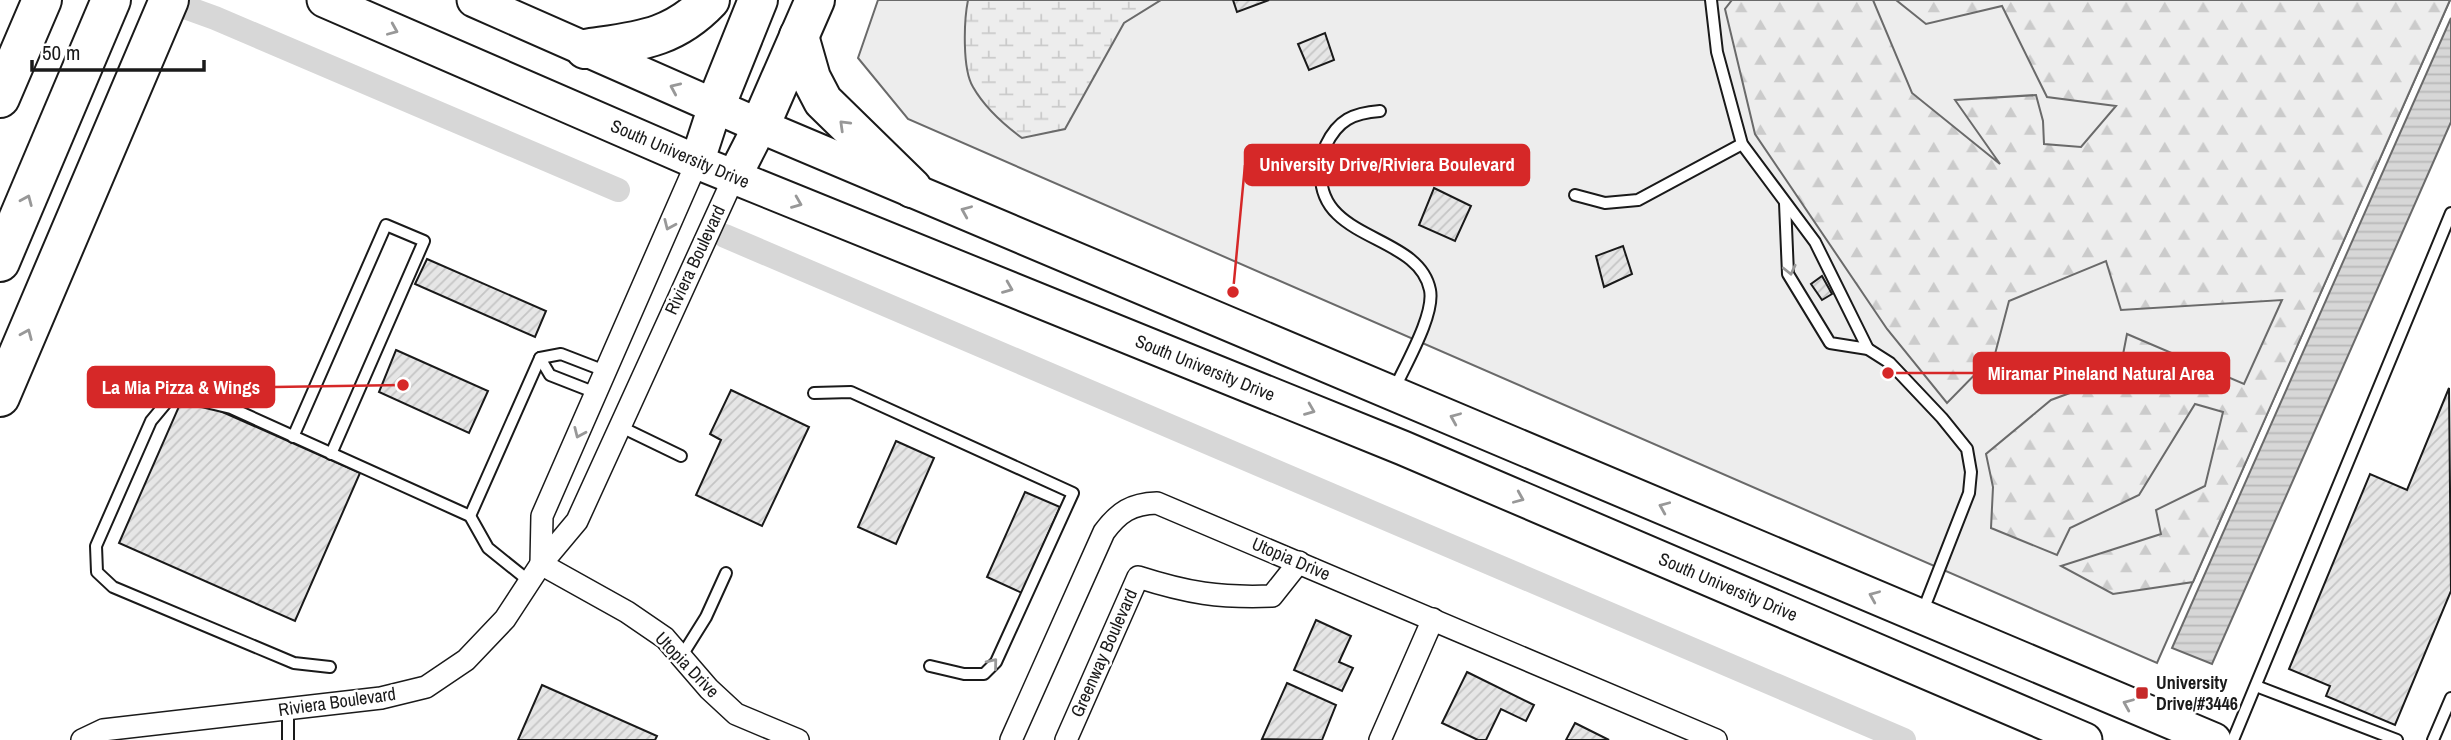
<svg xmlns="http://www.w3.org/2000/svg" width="2451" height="740" viewBox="0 0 2451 740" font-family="'Archivo Narrow',sans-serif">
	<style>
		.green { fill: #ededed; stroke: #6a6a6a; stroke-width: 2 }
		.forest { fill: url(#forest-firs); stroke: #6a6a6a; stroke-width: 2 }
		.wetland { fill: url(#wetland-marsh); stroke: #6a6a6a; stroke-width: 2 }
		.water { fill: url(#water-rules); stroke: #6a6a6a; stroke-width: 2 }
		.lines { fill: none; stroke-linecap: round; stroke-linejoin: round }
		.canal { stroke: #d7d7d7; stroke-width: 24 }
		.building { fill: url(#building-hatch); stroke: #1a1a1a; stroke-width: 2 }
		.lane-casing { stroke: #1a1a1a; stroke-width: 14 }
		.street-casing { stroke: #1a1a1a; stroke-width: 24 }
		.primary-casing { stroke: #1a1a1a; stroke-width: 37 }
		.highway-casing { stroke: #1a1a1a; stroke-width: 42 }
		.lane { stroke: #fff; stroke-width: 10 }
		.street { stroke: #fff; stroke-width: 21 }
		.primary { stroke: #fff; stroke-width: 33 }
		.highway { stroke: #fff; stroke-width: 38 }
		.oneway { stroke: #989898 }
		.poi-dot { fill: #c62828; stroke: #fff; stroke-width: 2.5 }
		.labels { text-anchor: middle; stroke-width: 5; stroke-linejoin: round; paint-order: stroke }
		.street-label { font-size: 18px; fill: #1a1a1a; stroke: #fff }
		.poi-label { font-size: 18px; font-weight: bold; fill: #1a1a1a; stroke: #fff; text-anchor: start }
		.leader { fill: none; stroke: #d62828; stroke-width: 2.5 }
		.callout-dot { fill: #d62828; stroke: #fff; stroke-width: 2.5 }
		.callout { fill: #d62828; stroke: #d62828; stroke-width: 2.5 }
		.callout-label { font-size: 19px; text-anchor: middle; font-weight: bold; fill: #fff }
	</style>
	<defs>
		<pattern id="forest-firs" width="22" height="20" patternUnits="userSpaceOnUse" patternTransform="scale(1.75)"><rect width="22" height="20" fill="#ededed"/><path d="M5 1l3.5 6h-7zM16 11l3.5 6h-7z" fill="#cbcbcb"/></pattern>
		<pattern id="wetland-marsh" width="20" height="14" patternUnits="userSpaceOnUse" patternTransform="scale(1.75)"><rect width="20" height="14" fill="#ededed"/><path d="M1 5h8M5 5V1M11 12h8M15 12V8" fill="none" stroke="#cbcbcb"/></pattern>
		<pattern id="water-rules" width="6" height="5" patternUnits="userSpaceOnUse" patternTransform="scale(1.75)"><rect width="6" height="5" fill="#d7d7d7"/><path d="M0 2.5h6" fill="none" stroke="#b8b8b8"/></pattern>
		<pattern id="building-hatch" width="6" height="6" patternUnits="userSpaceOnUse" patternTransform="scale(1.75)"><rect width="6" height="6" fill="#e6e6e6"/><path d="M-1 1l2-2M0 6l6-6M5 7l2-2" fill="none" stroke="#c5c5c5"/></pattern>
	</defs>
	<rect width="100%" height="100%" fill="#fff"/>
	<path class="green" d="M878 0H2450L2157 663 908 119 858 58Z"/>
	<path class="forest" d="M1732 0H1873L1912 93 2000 164 1955 100 2036 95 2043 121 2044 144 2081 147 2116 106 2047 97 2002 6 1926 24 1896 0H2450L2193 582 2113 594 2061 566 2161 534 2156 510 2205 486 2223 412 2195 404 2139 495 2070 528 2057 555 1991 528 1993 487 1986 454 2051 400 2119 375 2127 334 2244 384 2282 300 2121 310 2106 261 2009 301 1995 354 1947 403 1887 329 1755 134 1725 9Z"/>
	<path class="wetland" d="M968 0H1161L1124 23 1065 129 1022 138C1003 124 985 108 973 87 962 69 964 20 968 0Z"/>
	<path class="water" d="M2451 18V122L2212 664 2172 648Z"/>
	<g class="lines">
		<g class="canal">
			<path d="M165 0 215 18 618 190"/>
			<path d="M725 236 1904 740"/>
		</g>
	</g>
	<g class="building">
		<path d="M1233 0H1269L1237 12Z"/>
		<path d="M1325 33 1334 60 1309 70 1298 44Z"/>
		<path d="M1434 188 1471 206 1455 241 1419 225Z"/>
		<path d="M1623 246 1632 274 1604 287 1596 256Z"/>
		<path d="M427 259 546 311 535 337 415 284Z"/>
		<path d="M1822 276 1832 294 1822 300 1811 284Z"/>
		<path d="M396 350 488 391 469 433 379 392Z"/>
		<path d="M2449 388 2451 591 2395 725 2326 696 2330 686 2289 669 2370 474 2407 490Z"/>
		<path d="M731 390 809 427 762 526 696 495 721 440 710 434Z"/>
		<path d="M184 395 360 473 295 621 119 543Z"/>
		<path d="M896 441 934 458 896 544 858 527Z"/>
		<path d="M1025 492 1060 507 1022 593 987 577Z"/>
		<path d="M1316 620 1351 636 1339 662 1353 668 1342 691 1294 670Z"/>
		<path d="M1467 672 1534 705 1526 721 1501 709 1486 740H1478L1442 723Z"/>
		<path d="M1287 683 1336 705 1322 740 1262 739Z"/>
		<path d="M542 685 657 736 655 740H518Z"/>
		<path d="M1575 723 1609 740H1566Z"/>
	</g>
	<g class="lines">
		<g class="lane-casing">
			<g id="lane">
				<path d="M1711 0 1717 52 1742 144 1815 242 1868 349"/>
				<path d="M1380 111C1353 113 1338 120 1326 145 1322 154 1321 161 1321 171 1317 242 1419 233 1430 290 1435 315 1405 365 1394 390"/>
				<path d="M1575 195 1605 203 1638 200 1742 144"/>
				<path d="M1785 203 1788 274 1830 343 1868 349 1890 363 1942 418 1967 449 1971 472 1969 493 1922 613"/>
				<path d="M596 393 550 375 540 358 561 354 605 371"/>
				<path d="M814 393 851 392 1073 493 996 662 984 674H964L930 666"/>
				<path d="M619 426 681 456"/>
				<path d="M293 437 386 225 424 241 331 454"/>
				<path d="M470 516 540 358"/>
				<path d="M681 657 706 617 726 573"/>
				<path d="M330 667 294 663 113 587 97 572 96 546 151 421 171 397 193 399 231 408 470 516 488 548 529 581"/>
				<path d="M2256 686 2397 740"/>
				<path d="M288 709V740"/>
				<path d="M2233 740 2451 213"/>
				<path d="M2433 740 2451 698"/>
			</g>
		</g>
		<g class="street-casing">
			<g id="street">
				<path d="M541 564 542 516 697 162"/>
				<path d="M541 564 627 612 665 638 709 689 736 714 798 740"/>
				<path d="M82 740 103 730 381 698 426 687 466 660 505 619 541 564 577 521 734 177"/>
				<path d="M1011 740 1104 532C1119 512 1131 504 1157 503L1716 740"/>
				<path d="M1066 740 1138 577C1188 593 1219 598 1272 596L1299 562"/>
				<path d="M1380 740 1433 619"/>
			</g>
		</g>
		<g class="primary-casing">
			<g id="primary">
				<path d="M324 0 697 162 1403 448 2085 740"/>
				<path d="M474 0 760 126 2214 740"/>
				<path d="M697 162 715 107"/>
				<path d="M734 177 760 126"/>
			</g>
		</g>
		<g class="highway-casing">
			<g id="highway">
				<path d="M799 36 811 78 823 101 912 188"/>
				<path d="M585 49C637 41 672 40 710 0"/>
				<path d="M0 98 42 0"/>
				<path d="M715 107 758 0"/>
				<path d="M760 126 815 0"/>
				<path d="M0 262 111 0"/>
				<path d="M0 397 169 0"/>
			</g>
		</g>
		<use href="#lane" class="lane"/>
		<use href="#street" class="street"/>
		<use href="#primary" class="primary"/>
		<use href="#highway" class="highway"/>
	</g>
	<defs><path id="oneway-chevron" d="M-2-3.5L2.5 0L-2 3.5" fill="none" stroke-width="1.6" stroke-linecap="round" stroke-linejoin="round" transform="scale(1.75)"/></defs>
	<g class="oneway">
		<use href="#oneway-chevron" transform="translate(393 30) rotate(23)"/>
		<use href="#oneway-chevron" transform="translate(675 88) rotate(-156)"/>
		<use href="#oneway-chevron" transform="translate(844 125) rotate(-136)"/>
		<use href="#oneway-chevron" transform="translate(27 200) rotate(-67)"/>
		<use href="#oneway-chevron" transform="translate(797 203) rotate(22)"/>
		<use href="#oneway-chevron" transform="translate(966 211) rotate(-157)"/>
		<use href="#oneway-chevron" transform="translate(669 225) rotate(114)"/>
		<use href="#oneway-chevron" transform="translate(1790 270) rotate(77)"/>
		<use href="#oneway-chevron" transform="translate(1008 288) rotate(22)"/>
		<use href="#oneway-chevron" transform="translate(27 334) rotate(-67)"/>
		<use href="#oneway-chevron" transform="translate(1310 410) rotate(22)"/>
		<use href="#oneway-chevron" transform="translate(1455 418) rotate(-157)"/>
		<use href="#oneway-chevron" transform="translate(579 433) rotate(114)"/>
		<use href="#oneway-chevron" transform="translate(1519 498) rotate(23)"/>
		<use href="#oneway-chevron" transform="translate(1664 507) rotate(-157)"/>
		<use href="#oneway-chevron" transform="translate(1874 596) rotate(-157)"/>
		<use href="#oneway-chevron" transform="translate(993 663) rotate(-51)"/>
		<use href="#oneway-chevron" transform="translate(2128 704) rotate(-157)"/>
	</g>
	<rect class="poi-dot" x="2135" y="686" width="14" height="14" rx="3.5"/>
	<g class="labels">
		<g class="street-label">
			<text transform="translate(680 154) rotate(23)" y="6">South University Drive</text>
			<text transform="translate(695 260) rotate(-65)" y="6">Riviera Boulevard</text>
			<text transform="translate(1205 368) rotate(22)" y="6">South University Drive</text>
			<text transform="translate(1291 559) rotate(23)" y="6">Utopia Drive</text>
			<text transform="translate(1728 587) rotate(23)" y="6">South University Drive</text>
			<text transform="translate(1104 653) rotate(-66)" y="6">Greenway Boulevard</text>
			<text transform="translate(687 665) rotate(46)" y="6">Utopia Drive</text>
			<text transform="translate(337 702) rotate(-8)" y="6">Riviera Boulevard</text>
		</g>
		<g class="poi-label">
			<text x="2156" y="689">University<tspan x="2156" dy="21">Drive/#3446</tspan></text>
		</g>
	</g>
	<path class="leader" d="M1233 292L1245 165M1888 373L1974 373M403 385L274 387"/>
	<g class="callout-dot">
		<circle cx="1233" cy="292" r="7"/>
		<circle cx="1888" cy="373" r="7"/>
		<circle cx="403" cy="385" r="7"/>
	</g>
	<g class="callout">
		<rect x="1245" y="145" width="284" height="40" rx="7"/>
		<rect x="1974" y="353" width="255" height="40" rx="7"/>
		<rect x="88" y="367" width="186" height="40" rx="7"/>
	</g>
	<g class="callout-label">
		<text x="1387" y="171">University Drive/Riviera Boulevard</text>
		<text x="2101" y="380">Miramar Pineland Natural Area</text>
		<text x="181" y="394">La Mia Pizza &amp; Wings</text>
	</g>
	<path d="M32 60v10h172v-10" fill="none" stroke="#1a1a1a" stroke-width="3.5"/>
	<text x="42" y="60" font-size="21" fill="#1a1a1a" stroke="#ffffff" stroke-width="5" paint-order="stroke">50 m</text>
</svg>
